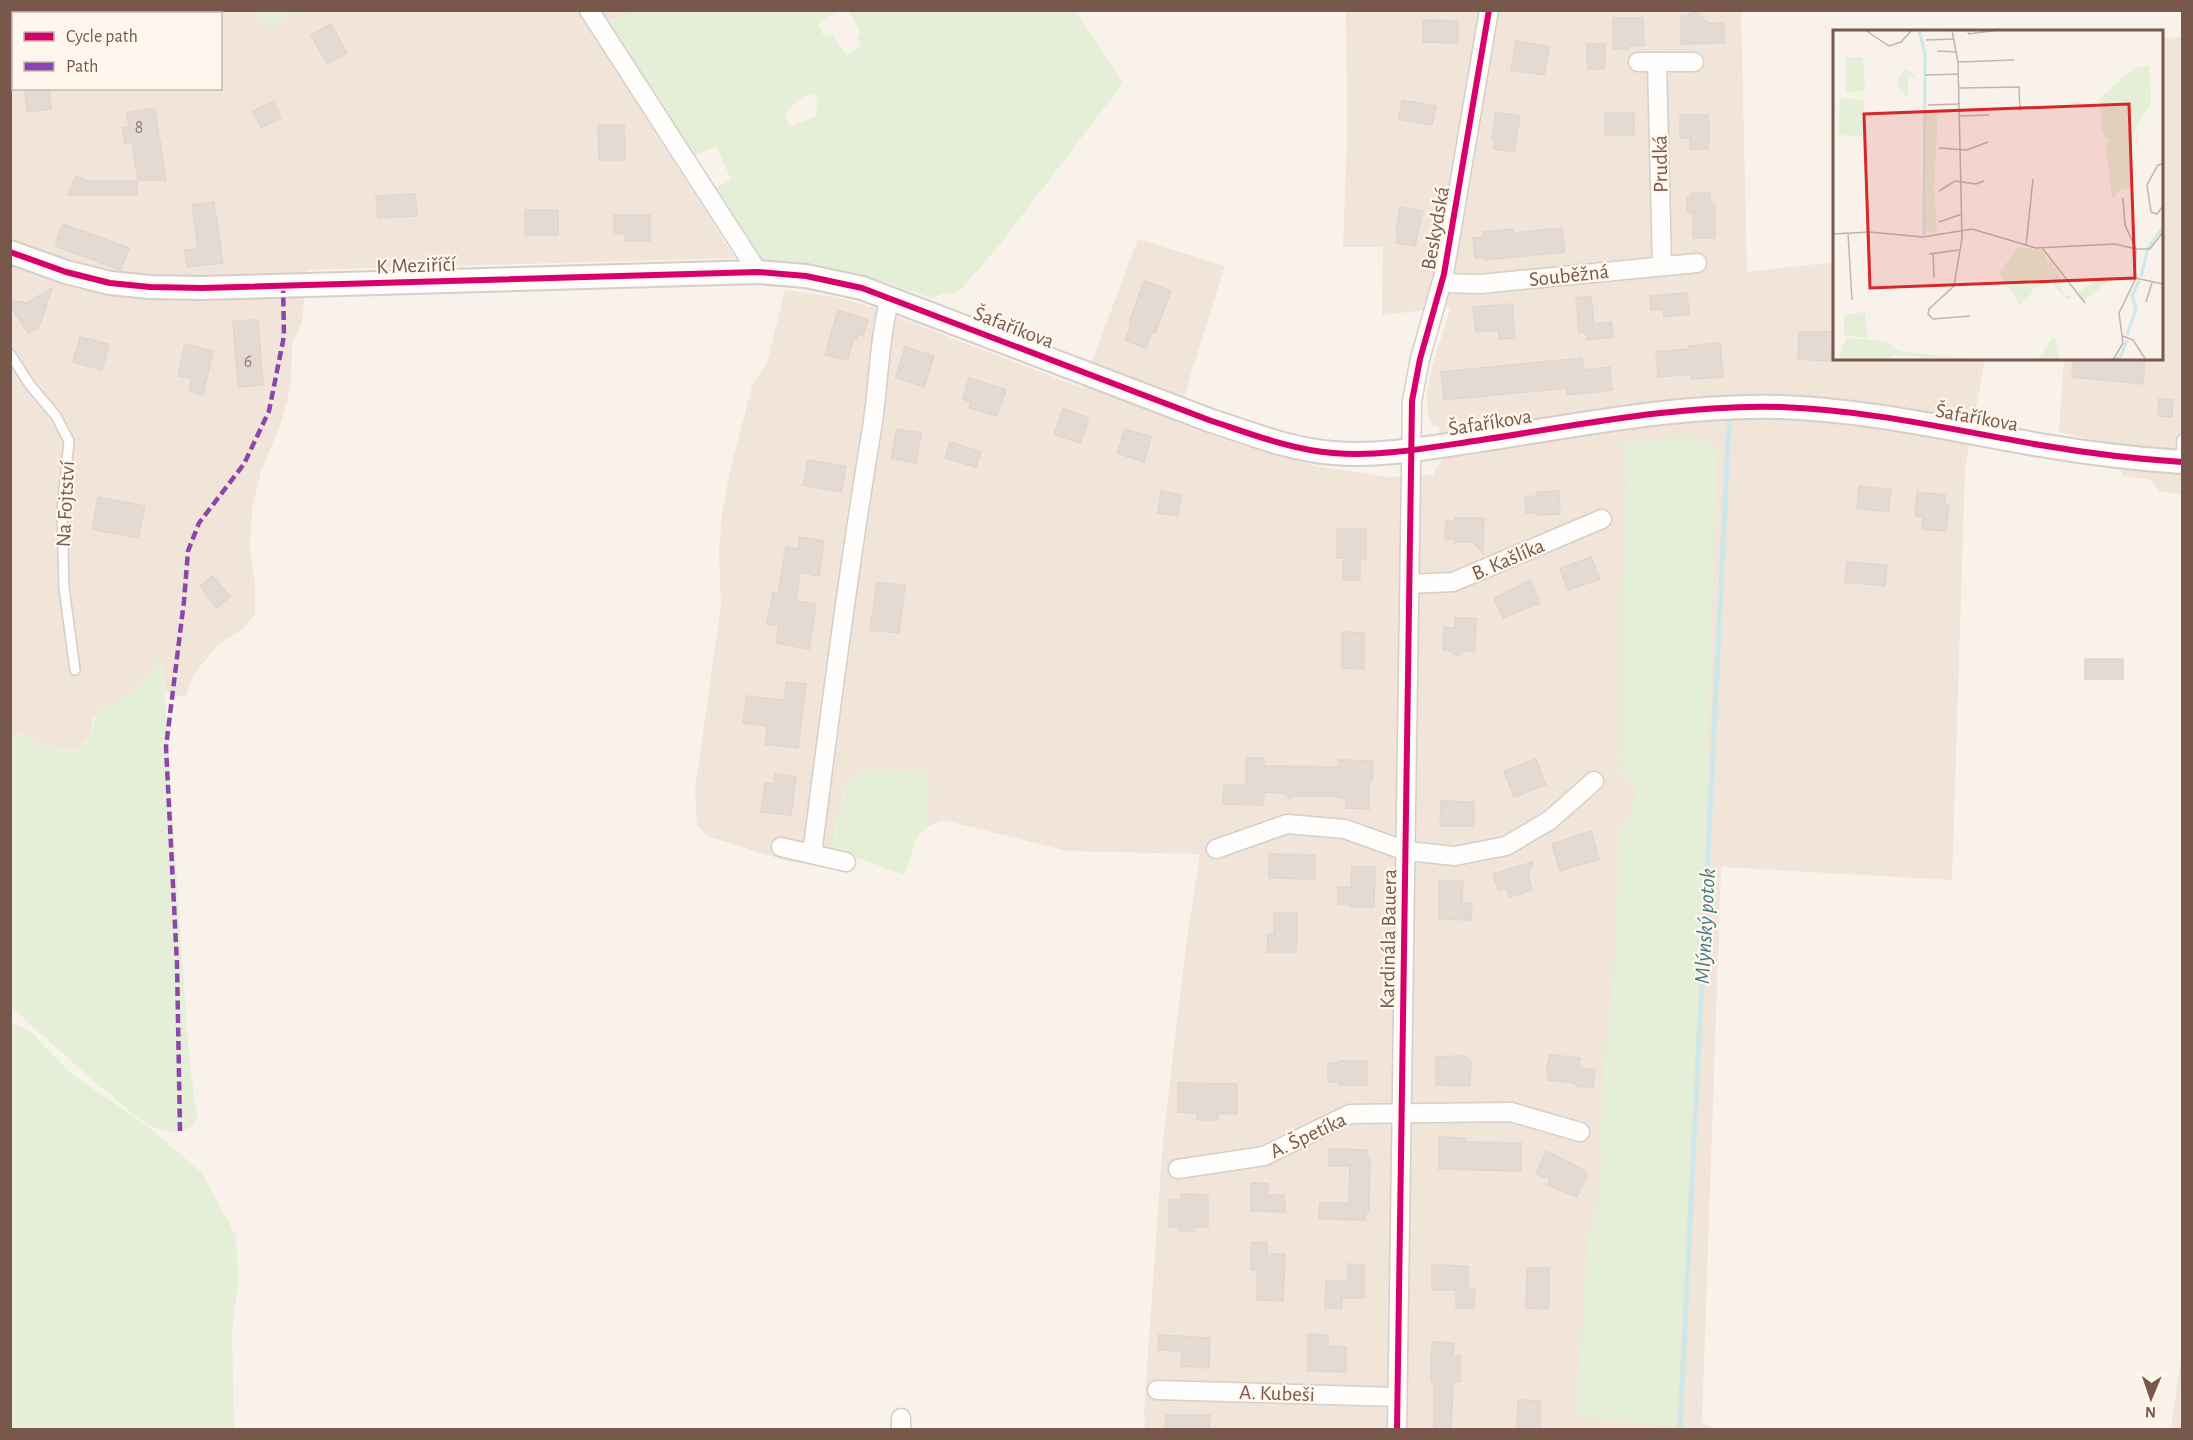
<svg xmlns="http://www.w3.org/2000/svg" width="2193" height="1440" viewBox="0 0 2193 1440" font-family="'Alegreya Sans',sans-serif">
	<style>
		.residential { fill: #f1e4d8; fill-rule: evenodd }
		.green { fill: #e5eed6; fill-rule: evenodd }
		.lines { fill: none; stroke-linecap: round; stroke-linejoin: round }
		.stream { stroke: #cde8e8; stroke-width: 5 }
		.building { fill: #e4dad3; stroke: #e1d5cd; stroke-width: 1.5 }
		.service-casing { stroke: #d6cec8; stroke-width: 12 }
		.minor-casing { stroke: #d6cec8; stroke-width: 21 }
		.tertiary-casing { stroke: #d6cec8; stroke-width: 26 }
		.service { stroke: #fefdfc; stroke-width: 9 }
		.minor { stroke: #fefdfc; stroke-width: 18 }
		.tertiary { stroke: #fefdfc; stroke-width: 22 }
		.quiet { stroke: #8e44ad; stroke-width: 4.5; stroke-dasharray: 9 4.5; stroke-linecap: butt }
		.cycleway-casing { stroke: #fff7ed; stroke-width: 10 }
		.cycleway { stroke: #d6006c; stroke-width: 6 }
		.labels { text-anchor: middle; stroke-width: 4.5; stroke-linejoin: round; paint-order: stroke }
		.number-label { font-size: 18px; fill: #947a6e }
		.street-label { font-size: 21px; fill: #77584a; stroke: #fff7ed }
		.water-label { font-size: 22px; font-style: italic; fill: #407b83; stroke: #fff7ed }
		.inset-river { fill: none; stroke: #cde8e8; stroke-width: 3 }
		.inset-road { fill: none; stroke: #c4b4ab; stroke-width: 1.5 }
		.view { fill: #d62828; fill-opacity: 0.15; stroke: #d62828; stroke-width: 3 }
		.inset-edge { fill: none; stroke: #77584a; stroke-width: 3 }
	</style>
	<rect width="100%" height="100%" fill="#f8f2eb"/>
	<g class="residential">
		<path d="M11 11H641L589 28 735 258 307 270 302 322 292 344 291 386 279 428 262 468 252 509 250 547 255 583V614L243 628 218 645 193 675 185 697 165 692 162 661 133 693 114 706 100 709 93 719 91 735 82 746 72 750H59L43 746 25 735 11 732ZM14 14H220V88H14Z"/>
		<path d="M1346 11H1741L1747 272 1834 262V358L1985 359 1965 469 1952 880 1721 867 1702 1422 1713 1429H1145L1144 1411 1163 1140 1186 946 1200 854 1067 851 943 820 926 827 929 790 920 770 912 772 903 770 852 781 851 789 846 790 842 796 843 810 835 824V850L852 854 843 872 780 859 708 836 697 826 695 790 721 605 719 552 722 515 730 471 753 383 766 366 785 290 836 297 874 308 1082 388 1138 239 1225 266 1176 422 1238 444 1314 466 1389 477 1434 475 1436 468 1441 463 1439 427 1433 425 1428 418 1427 392 1432 366 1451 307 1382 315 1383 247H1343L1347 140Z"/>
		<path d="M2182 37V494L2159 491 2151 480 2122 476 2120 446 2059 432 2064 359 2162 358V38Z"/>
		<path d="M2182 1351V1429H2171Z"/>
	</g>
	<g class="green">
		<path d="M255 11H298L274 25 268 26 260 21Z"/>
		<path d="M641 11H838L817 24 824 36 832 35 847 55 862 46 857 37 861 33 848 11H1075L1123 83 994 252 957 293 941 294 932 298C875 278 816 258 754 261L710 192 731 179 716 146 690 158 646 81 607 23ZM812 94 818 98 816 116 790 127 785 115C794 104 798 97 812 94Z"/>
		<path d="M1665 438H1701L1711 442 1717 454 1704 887 1676 1427 1576 1416 1588 1242 1591 1218 1596 1216 1602 1157 1599 1150 1604 1064 1614 971 1619 827C1634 811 1647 789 1621 775L1623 493 1627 487 1628 477 1622 473 1624 444Z"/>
		<path d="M162 660 189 1057 197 1119C188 1135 167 1135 152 1126 134 1117 119 1102 104 1089 72 1062 41 1034 10 1005L11 732C33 735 74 771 91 735 95 725 92 721 100 709 129 702 143 681 162 660Z"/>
		<path d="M855 769 925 771 929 795 926 827 916 839 905 873 902 874 831 848 830 842 836 836V819L843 810C843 799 840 793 851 789Z"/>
		<path d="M10 1022 30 1031 73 1075 146 1125 202 1173 236 1236 238 1282 232 1332 234 1429H11Z"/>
	</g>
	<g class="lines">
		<path class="stream" d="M1680 1430 1729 423"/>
	</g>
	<g class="building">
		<path d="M1694 10 1708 23H1724V43L1681 44V16H1688Z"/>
		<path d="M1613 18H1643L1644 46 1629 45V49H1613Z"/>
		<path d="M1423 20 1458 21V43L1423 42Z"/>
		<path d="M331 24 347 53 327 64 311 35Z"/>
		<path d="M1516 41 1549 47 1544 75 1511 70Z"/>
		<rect x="1587" y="44" width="18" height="25"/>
		<path d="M24 88H49L51 109 27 112Z"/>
		<path d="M1402 100 1436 106 1432 125 1399 119Z"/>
		<path d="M274 101 281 118 261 127 253 111Z"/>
		<path d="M148 109 155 110 166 180H138L132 143 125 144 122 128 129 127 127 113Z"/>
		<path d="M1496 112 1520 116 1514 152 1494 149 1495 140 1492 139Z"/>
		<rect x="1605" y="113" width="29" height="22"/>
		<path d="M1680 115H1709V149H1690V138H1680Z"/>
		<path d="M598 125H624L625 160H599Z"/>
		<path d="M76 176 87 181H137V195H68Z"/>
		<path d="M1691 193H1710V204L1715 205V238H1693V212H1687V198H1691Z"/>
		<path d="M415 194 417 216 378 218 376 196Z"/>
		<path d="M214 202 223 263 187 267 185 250 198 249 192 205Z"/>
		<path d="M1400 207 1423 211 1415 246 1396 243 1398 233H1396Z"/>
		<rect x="525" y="210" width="33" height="25"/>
		<path d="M614 215H650V241H625V233L614 234Z"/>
		<path d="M63 224 129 248 121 270 55 246Z"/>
		<path d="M1562 228 1565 252 1485 260V257L1475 258 1473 238 1483 237V232L1513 229V233Z"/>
		<path d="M1144 281 1171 291 1155 333 1152 332 1146 348 1125 340 1131 324 1129 323Z"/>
		<path d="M52 288 39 327 28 333 10 305V300L27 303Z"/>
		<path d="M1687 293 1689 314 1664 317 1663 309 1651 310 1650 296Z"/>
		<path d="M1591 296 1594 324 1611 322 1613 337 1587 340 1586 332 1579 333 1576 298Z"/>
		<path d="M1512 304 1515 338 1499 339 1498 330 1476 332 1473 307Z"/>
		<path d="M838 310 868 320 863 336 858 334 857 339 854 338 847 360 825 355Z"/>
		<path d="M258 320 263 385 238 387 233 321Z"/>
		<path d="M1799 332H1832L1831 361 1798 359Z"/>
		<path d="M80 337 109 344 102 370 73 362Z"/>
		<path d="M1720 343 1723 377 1692 379 1691 374 1658 377 1656 352 1689 349V346Z"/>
		<path d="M185 344 213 351 203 395 189 391 192 379 178 376Z"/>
		<path d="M905 347 934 356 924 387 896 377Z"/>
		<path d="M1582 358 1584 370 1610 367 1612 390 1567 395 1566 388 1444 400 1441 372Z"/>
		<path d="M2073 358H2145L2143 384 2072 377Z"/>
		<path d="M969 378 1006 390 997 416 969 408 971 402 963 399Z"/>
		<path d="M2159 399 2173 400 2172 417 2158 416Z"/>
		<path d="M1063 408 1089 418 1080 443 1054 434Z"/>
		<path d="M897 429 921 433 916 463 891 458Z"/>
		<path d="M1125 429 1151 437 1144 462 1117 453Z"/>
		<path d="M950 442 981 452 976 467 945 458Z"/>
		<path d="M808 460 846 466 841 492 803 485Z"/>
		<path d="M1859 486 1891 490 1888 512 1857 508Z"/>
		<path d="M1161 491 1181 495 1178 516 1158 513Z"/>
		<path d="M1559 491 1560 514 1538 515V513H1526L1525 497 1537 496V492Z"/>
		<path d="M1917 492 1945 495 1944 504 1949 505 1946 531 1922 529 1923 517 1915 516Z"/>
		<path d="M98 497 145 506 138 538 92 529Z"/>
		<path d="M1455 518H1484L1483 553 1473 542H1455V539H1445L1446 521H1455Z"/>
		<path d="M1337 529H1366V559H1360V580H1343L1344 558H1337Z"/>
		<path d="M800 537 824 541 819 576 800 572 796 601 816 604 809 649 776 643 779 626 767 624 773 592 778 593 786 547 798 549Z"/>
		<path d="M1591 557 1600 579 1568 590 1560 569Z"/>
		<path d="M1847 562 1887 565 1885 586 1845 582Z"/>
		<path d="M213 576 230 597 217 608 200 586Z"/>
		<path d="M1530 580 1540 603 1503 618 1494 598Z"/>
		<path d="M877 582 905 586 899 633 870 630Z"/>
		<path d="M1455 618H1476L1475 651H1463L1457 656 1452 651 1443 650 1444 627 1455 628Z"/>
		<path d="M1342 632 1364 633V669L1342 668Z"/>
		<rect x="2085" y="659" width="38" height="20"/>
		<path d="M787 682 806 684 798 748 765 744 767 726 743 723 746 696 784 700Z"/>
		<path d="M1246 758H1264V766L1339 767V760L1373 761 1372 781H1369V809L1346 808V798H1339V796H1293L1290 799 1284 793 1264 792 1263 805 1223 804 1224 785H1246Z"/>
		<path d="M1536 759 1546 785 1514 797 1504 771Z"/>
		<path d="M775 774 796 777 791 815 761 812 765 783 774 784Z"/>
		<path d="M1441 801 1474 802V826H1440Z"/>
		<path d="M1591 831 1599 859 1560 871 1552 844Z"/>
		<path d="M1269 854 1315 855V879L1269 878Z"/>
		<path d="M1533 862 1528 874 1532 890 1510 897 1507 888 1498 890 1493 874Z"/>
		<path d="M1352 867H1375L1374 907H1351V904H1338V887H1351Z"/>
		<path d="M1439 881H1463L1462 903H1472L1471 920 1439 919Z"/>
		<path d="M1274 913H1297L1296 952H1267L1268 934H1274Z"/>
		<path d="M1550 1055 1580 1058 1579 1068 1595 1070 1593 1088 1576 1086V1083L1548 1080V1073L1546 1070Z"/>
		<path d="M1465 1056 1471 1062 1470 1086 1436 1085V1057Z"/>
		<path d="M1339 1061H1367V1085H1339L1338 1082H1328V1063H1339Z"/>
		<path d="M1178 1083 1237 1084V1114L1218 1113V1120H1197V1113L1178 1112Z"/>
		<path d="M1439 1137 1465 1138V1142L1521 1143V1171L1439 1169Z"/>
		<path d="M1329 1149 1367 1150 1366 1158H1370L1369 1212H1366L1365 1220 1319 1219 1320 1203H1349L1350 1166H1329Z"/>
		<path d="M1546 1151 1584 1170 1587 1175 1577 1197 1548 1185 1550 1179 1536 1174Z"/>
		<path d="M1251 1183 1268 1184V1195H1285V1212L1251 1211Z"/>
		<path d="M1181 1194 1208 1195V1227H1195L1194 1231H1180V1227H1169V1200H1181Z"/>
		<path d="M1267 1242V1254H1285L1283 1301 1257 1300V1270H1251V1243Z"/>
		<path d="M1348 1264 1364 1265V1298H1342V1308H1325L1326 1281H1348Z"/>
		<path d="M1432 1265 1468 1266V1290H1475L1474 1308H1456V1290H1432Z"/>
		<path d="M1527 1268H1549V1309L1526 1308Z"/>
		<path d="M1308 1334 1328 1335V1346L1346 1347V1372L1308 1371Z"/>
		<path d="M1159 1335 1210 1338 1209 1368 1181 1366 1182 1351 1158 1350Z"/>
		<path d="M1432 1342 1454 1343 1453 1356H1460V1382H1453L1451 1430H1434V1381H1431Z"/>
		<path d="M1518 1400 1540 1401V1430H1517Z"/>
		<path d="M1166 1415H1210L1209 1430H1165Z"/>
	</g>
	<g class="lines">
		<g class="service-casing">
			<g id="service">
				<path d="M10 354 30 385 56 416 69 441 62 510 64 588 75 670"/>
				<path d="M2181 462 2182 440"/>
			</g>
		</g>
		<g class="minor-casing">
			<g id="minor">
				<path d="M589 10 758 272"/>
				<path d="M1638 62H1694"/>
				<path d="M1657 62 1662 266"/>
				<path d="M1442 283 1480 284 1697 263"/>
				<path d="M1410 584 1453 582 1602 519"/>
				<path d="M781 847 846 862"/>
				<path d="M1216 849 1287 824 1345 829 1406 851 1455 856 1506 846 1550 820 1594 781"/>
				<path d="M812 854C830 714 848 573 871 434 879 389 878 342 890 298"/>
				<path d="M1178 1169 1264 1156 1350 1114 1511 1112 1580 1132"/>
				<path d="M1157 1390 1397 1397"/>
				<path d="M901 1418V1430"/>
				<path d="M1397 1430 1412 401 1420 359 1444 274 1489 10"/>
			</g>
		</g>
		<g class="tertiary-casing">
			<path id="tertiary" d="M10 252 66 272 110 283 150 287 202 288 758 272 806 276 862 288 1209 420C1249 433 1291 450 1333 453 1383 457 1432 447 1481 440 1579 425 1682 404 1781 407 1868 410 1954 430 2040 445 2087 453 2135 459 2182 462"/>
		</g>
		<use href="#service" class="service"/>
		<use href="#minor" class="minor"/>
		<use href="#tertiary" class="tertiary"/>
		<path class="quiet" d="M180 1131 177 964 166 747 184 601 188 551 199 523 244 464 269 411 284 336 283 285"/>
		<g class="cycleway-casing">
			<g id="cycleway">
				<path d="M10 252 66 272 110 283 150 287 202 288 758 272 806 276 862 288 1209 420C1249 433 1291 450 1333 453 1383 457 1432 447 1481 440 1579 425 1682 404 1781 407 1868 410 1954 430 2040 445 2087 453 2135 459 2182 462"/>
				<path d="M1397 1430 1412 401 1420 359 1444 274 1489 10"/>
			</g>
		</g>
		<use href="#cycleway" class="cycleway"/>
	</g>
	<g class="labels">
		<g class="number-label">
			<text x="139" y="133">8</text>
			<text x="248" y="367">6</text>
		</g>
		<g class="street-label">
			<text transform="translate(1660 164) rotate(-91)" y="7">Prudká</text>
			<text transform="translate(1435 228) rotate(-80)" y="7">Beskydská</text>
			<text transform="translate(416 265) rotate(-2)" y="7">K Meziříčí</text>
			<text transform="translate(1569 275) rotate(-6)" y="7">Souběžná</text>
			<text transform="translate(1014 327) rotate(21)" y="7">Šafaříkova</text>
			<text transform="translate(1977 417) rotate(10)" y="7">Šafaříkova</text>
			<text transform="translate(1490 422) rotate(-9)" y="7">Šafaříkova</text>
			<text transform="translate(65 504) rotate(-87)" y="7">Na Fojtství</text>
			<text transform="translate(1508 559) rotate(-23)" y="7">B. Kašlíka</text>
			<text transform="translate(1388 939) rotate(-89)" y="7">Kardinála Bauera</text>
			<text transform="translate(1308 1135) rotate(-25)" y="7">A. Špetíka</text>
			<text transform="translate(1277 1393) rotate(2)" y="7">A. Kubeši</text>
		</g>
		<g class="water-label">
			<text transform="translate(1704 926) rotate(-87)" y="8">Mlýnský potok</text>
		</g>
	</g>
	<g transform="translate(1833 30)">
		<rect width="330" height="330" fill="#f8f2eb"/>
		<path d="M12 27H30L32 61 13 62ZM316 35 318 74 302 98 298 126 294 125 298 129 301 158 289 159 279 169 273 114 278 112 268 100 267 68 300 39ZM73 39 83 45 75 49V69L65 57 66 46ZM7 68 31 70 29 106 5 105ZM93 83 105 84 101 158 104 202 99 203 92 201ZM185 217 210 220 215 233 218 232 228 248 223 251 233 266H239L234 270 219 252 199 259 200 262 187 275 166 243ZM270 247 273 253 251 270 245 262ZM32 282 35 308 11 305V285ZM13 308 52 311 66 321 144 330 60 325 55 330H6ZM222 308 227 330H204L220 307Z" fill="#e5eed6"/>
		<path class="inset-river" d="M86 0 92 23 91 205M308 247 315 218 330 197M294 305 303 279 299 266 306 251M272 330 287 328 294 310"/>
		<path class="inset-road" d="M32 0 56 16 68 12 79 0M119 0 125 32 129 208 121 256 96 279 95 284 100 289 137 286M134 0 136 4 166 0M93 10 121 9M104 21 124 22M125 32 181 30M92 45 126 44M126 58 186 57 187 81M95 75 127 74M127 86 156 85M106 118 134 120 155 112M330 134 325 135 314 155 318 182 324 184 330 176M106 161 122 151 143 154 151 151M106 192 129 184M36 202 37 251M15 203 19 270M0 204 36 202 90 207 139 199 203 218 282 214 303 219 292 195 290 168M193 216 200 149M210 219 252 273M100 223 101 248M96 224 126 220M302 248 330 254M313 272 319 253M290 306 300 310 313 330M280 330 290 313 286 283 302 250 303 219H317L330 202"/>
		<path class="view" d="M296 74 302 248 37 258 31 84Z"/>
		<rect width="330" height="330" class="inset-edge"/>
	</g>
	<rect width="2193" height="1440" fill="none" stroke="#77584a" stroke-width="24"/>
	<rect x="12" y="12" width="210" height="78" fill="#fff7ed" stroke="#c9b7ac" stroke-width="1.5"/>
	<rect x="24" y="32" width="30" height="9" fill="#d6006c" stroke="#c9b7ac" stroke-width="1.5"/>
	<text x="66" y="42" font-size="18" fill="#77584a">Cycle path</text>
	<rect x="24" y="62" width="30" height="9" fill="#8e44ad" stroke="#c9b7ac" stroke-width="1.5"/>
	<text x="66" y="72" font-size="18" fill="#77584a">Path</text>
	<g transform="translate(2151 1398) rotate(182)" stroke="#fff7ed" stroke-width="4.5" paint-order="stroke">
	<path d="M0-4.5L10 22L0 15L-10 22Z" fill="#77584a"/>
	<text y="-9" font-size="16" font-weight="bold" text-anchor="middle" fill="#77584a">N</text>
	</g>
</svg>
